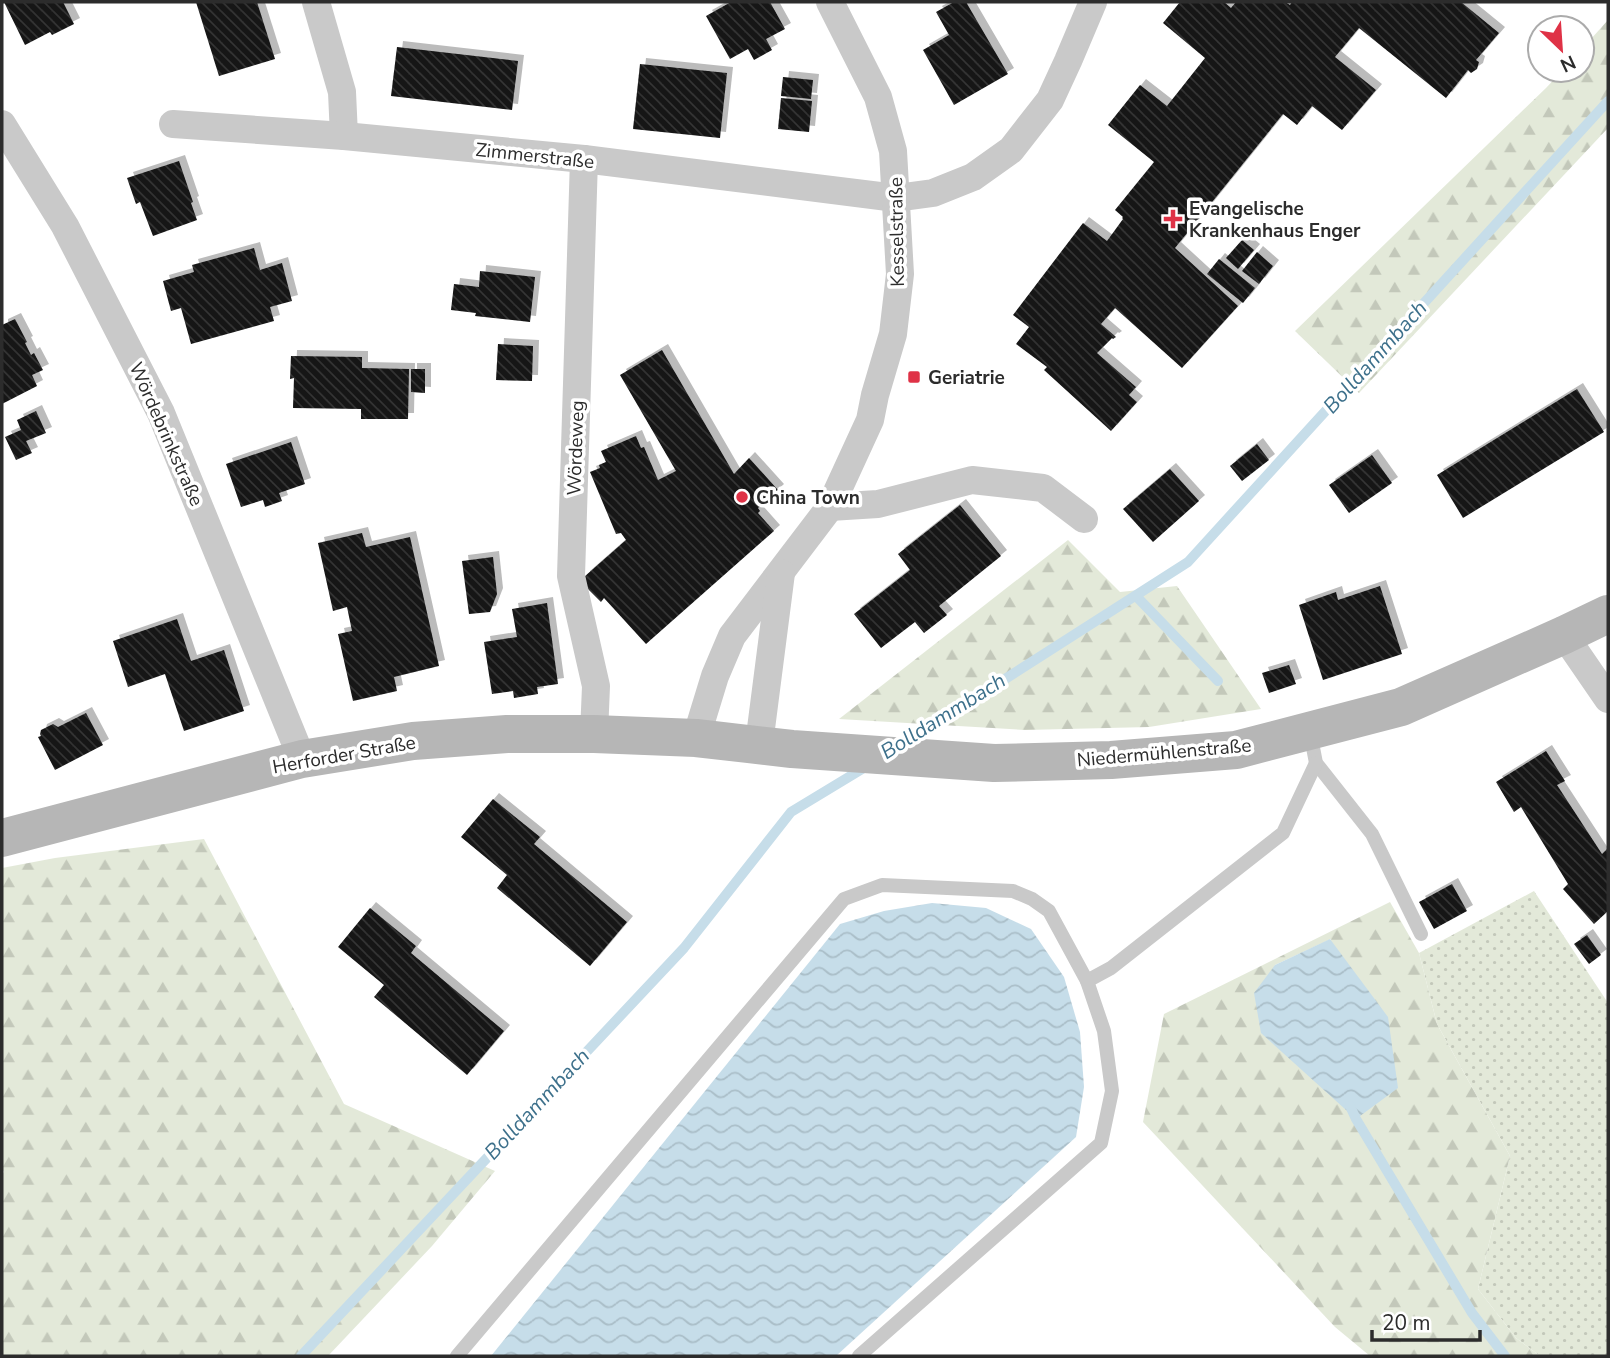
<svg xmlns="http://www.w3.org/2000/svg" width="1610" height="1358" viewBox="0 0 1610 1358" font-family="'Nunito Sans',sans-serif">
	<style>
		.grass { fill: url(#grass-dots) }
		.forest { fill: url(#forest-firs); fill-rule: evenodd }
		.water { fill: url(#water-waves) }
		.lines { fill: none; stroke-linecap: round; stroke-linejoin: round }
		.stream { stroke: #c6dde9; stroke-width: 10 }
		.building { fill: url(#building-back-hatch); filter: url(#shadow) }
		.lane { stroke: #c9c9c9; stroke-width: 14 }
		.street { stroke: #c9c9c9; stroke-width: 28 }
		.secondary { stroke: #b6b6b6; stroke-width: 38 }
		.poi-dot { fill: #df3246; stroke: #fff; stroke-width: 2.5 }
		.labels { text-anchor: middle; stroke-width: 7; stroke-linejoin: round; paint-order: stroke }
		.street-label { font-size: 19px; fill: #2c2c2c; stroke: #fff }
		.poi-label { font-size: 19px; font-weight: bold; fill: #2c2c2c; stroke: #fff; text-anchor: start }
		.water-label { font-size: 21px; font-style: italic; fill: #3d708b; stroke: #fff }
	</style>
	<defs>
		<pattern id="grass-dots" width="8" height="8" patternUnits="userSpaceOnUse" patternTransform="scale(1.75)"><rect width="8" height="8" fill="#e3e9d9"/><path d="M2 2h.1M6 6h.1" fill="none" stroke="#c3c8ba" stroke-width="1.8" stroke-linecap="round"/></pattern>
		<pattern id="forest-firs" width="22" height="20" patternUnits="userSpaceOnUse" patternTransform="scale(1.75)"><rect width="22" height="20" fill="#e3e9d9"/><path d="M5 1l3.5 6h-7zM16 11l3.5 6h-7z" fill="#c3c8ba"/></pattern>
		<pattern id="water-waves" width="16" height="10" patternUnits="userSpaceOnUse" patternTransform="scale(1.75)"><rect width="16" height="10" fill="#c6dde9"/><path d="M0 5q4-4 8 0t8 0" fill="none" stroke="#aabec8"/></pattern>
		<pattern id="building-back-hatch" width="6" height="6" patternUnits="userSpaceOnUse" patternTransform="scale(1.75)"><rect width="6" height="6" fill="#131313"/><path d="M-1 5l2 2M0 0l6 6M5-1l2 2" fill="none" stroke="#363636"/></pattern>
		<filter id="shadow"><feDropShadow dx="6" dy="-6" stdDeviation="0" flood-color="#0004"/></filter>
	</defs>
	<rect width="100%" height="100%" fill="#fff"/>
	<path class="grass" d="M1534 891 1608 1003V1356H1540L1516 1338 1478 1289 1510 1156 1437 1024 1419 953Z"/>
	<g class="forest">
		<path d="M1608 20V128L1359 393 1295 331 1546 88 1563 70H1582V49Z"/>
		<path d="M1068 540 1120 592 1177 586 1261 709 1149 727 1025 730 839 719Z"/>
		<path d="M204 839 344 1104 495 1171 432 1246 328 1356H2V1174L4 1172 2 1169V868L55 858Z"/>
		<path d="M1390 902 1419 953 1437 1024 1510 1156 1478 1289 1516 1338 1540 1356H1370L1335 1327 1143 1122 1164 1014ZM1331 939 1261 1033 1275 965Z"/>
	</g>
	<g class="water">
		<path d="M932 903 986 908 1031 929 1064 977 1080 1032 1084 1087 1076 1137 836 1356H491L840 924 884 911Z"/>
		<path d="M1330 939 1388 1017 1398 1088 1356 1119 1261 1033 1254 993 1275 965Z"/>
	</g>
	<g class="lines">
		<g class="stream">
			<path d="M1136 596 1218 681"/>
			<path d="M902 745 1188 562 1608 101"/>
			<path d="M1350 1106 1356 1119 1472 1313 1505 1356"/>
			<path d="M301 1356 684 948 791 812 867 766"/>
		</g>
	</g>
	<g class="building">
		<path d="M4 2H63L74 24 52 35 50 32 25 45Z"/>
		<path d="M196 2H257L275 59 219 76Z"/>
		<path d="M731 2H770L785 29 766 39 772 50 754 60 748 49 730 59 706 16Z"/>
		<path d="M954 2H966L1008 74 954 105 923 50 949 35 936 12Z"/>
		<path d="M1180 2H1224L1231 8 1236 2H1285L1290 5 1292 2H1461L1499 33 1476 60 1479 62 1477 69 1471 73 1468 70 1446 98 1359 28 1335 57 1376 90 1342 130 1312 106 1297 125 1283 114 1175 248 1238 306 1182 368 1115 308 1101 324 1116 337 1113 339 1112 338 1097 353 1136 387 1129 395 1137 402 1111 431 1044 370 1047 367 1016 344 1029 327 1013 315 1083 223 1107 241 1123 219 1122 218 1123 217 1115 210 1154 162 1108 125 1140 85 1167 106 1205 58 1163 23Z"/>
		<path d="M397 47 518 61 512 110 391 96Z"/>
		<path d="M640 64 727 73 720 138 633 129Z"/>
		<path d="M783 77 813 80 811 99 781 96Z"/>
		<path d="M781 98 812 101 809 132 778 129Z"/>
		<path d="M179 161 193 202 191 203 197 220 153 236 140 202 136 204 127 178Z"/>
		<path d="M1242 240 1254 250 1238 269 1226 258Z"/>
		<path d="M254 248 260 270 282 263 292 301 270 307 274 321 191 344 181 308 171 311 163 281 194 272 192 265Z"/>
		<path d="M1257 252 1273 266 1259 284 1242 271Z"/>
		<path d="M1219 259 1255 288 1243 303 1207 274Z"/>
		<path d="M480 271 535 277 530 322 475 316 476 313 451 310 454 284 479 287Z"/>
		<path d="M15 319 27 342 25 343 31 355 34 353 43 370 32 375 37 386 2 404V325Z"/>
		<path d="M498 344 533 346 532 381 496 380Z"/>
		<path d="M662 350 734 474 749 458 778 490 758 508 760 511 758 513 774 531 646 644 604 598 601 602 587 588 584 577 626 540 621 533 616 534 590 472 600 468 599 465 606 462 601 451 636 436 641 448 644 447 658 480 676 471 620 375Z"/>
		<path d="M291 356 362 357V368L409 369 408 419H361V409L293 408 294 378 290 379Z"/>
		<path d="M411 369H425V393L411 392Z"/>
		<path d="M1577 389 1604 432 1463 518 1437 475Z"/>
		<path d="M36 411 46 433 26 441 32 453 16 460 5 437 21 430 17 420Z"/>
		<path d="M291 442 305 484 279 493 282 501 265 507 263 500 241 507 226 464Z"/>
		<path d="M1257 444 1269 460 1242 481 1230 466Z"/>
		<path d="M1372 455 1392 483 1349 513 1329 485Z"/>
		<path d="M1170 469 1199 501 1153 542 1123 509Z"/>
		<path d="M960 505 1001 556 939 606 947 615 924 633 915 622 881 648 854 614 910 570 898 554Z"/>
		<path d="M362 533 366 547 410 537 439 666 394 677 397 691 353 701 338 634 352 631 347 607 333 611 318 543Z"/>
		<path d="M493 557 497 594 490 612 469 614 462 561Z"/>
		<path d="M1380 586 1402 654 1323 680 1299 605 1336 592 1338 600Z"/>
		<path d="M547 603 558 684 537 687 538 694 514 698 513 691 492 694 484 642 517 637 512 609Z"/>
		<path d="M177 619 191 661 224 650 244 711 184 731 165 674 128 687 113 641Z"/>
		<path d="M1289 665 1296 684 1269 693 1262 673Z"/>
		<path d="M86 713 103 745 55 770 38 737 41 736 40 734 41 730 53 724 58 727Z"/>
		<path d="M1546 751 1565 781 1557 785 1602 854 1608 848V911L1594 924 1563 889 1568 884 1521 807 1514 812 1496 782Z"/>
		<path d="M493 799 540 837 534 844 627 922 590 966 497 888 507 875 461 837Z"/>
		<path d="M1452 884 1467 911 1434 929 1419 902Z"/>
		<path d="M370 908 416 946 411 953 504 1031 467 1075 374 997 384 985 338 947Z"/>
		<path d="M1587 935 1601 955 1589 964 1574 944Z"/>
	</g>
	<g class="lines">
		<g class="lane">
			<path d="M1310 732 1316 763 1372 834 1421 934"/>
			<path d="M1087 981 1111 968 1283 833 1316 763"/>
			<path d="M457 1356 844 899 882 885 1013 891 1032 899 1049 911 1087 981 1104 1031 1112 1091 1101 1143 859 1356"/>
		</g>
		<g class="street">
			<path d="M316 2 342 92 344 136"/>
			<path d="M2 124 65 226 161 413 302 759"/>
			<path d="M173 124 344 136 584 159 896 198 933 193 973 177 1011 150 1050 100 1068 61 1093 2"/>
			<path d="M584 159 571 576 596 686 594 734"/>
			<path d="M830 507 878 504 972 480 1043 488 1084 519"/>
			<path d="M1564 635 1608 699"/>
			<path d="M696 738 715 676 732 636 830 507 870 420 875 395 893 334 900 274 893 151 878 97 830 2"/>
			<path d="M759 744 781 573"/>
		</g>
		<path class="secondary" d="M2 838 302 759 413 741 507 734H594L696 738 792 749 994 763 1111 760 1236 750 1401 707 1564 635 1608 614"/>
	</g>
	<g class="poi-dot">
		<path d="M1169.5 208.5h7v7h7v7h-7v7h-7v-7h-7v-7h7z"/>
		<rect x="907" y="370" width="14" height="14" rx="3.5"/>
		<circle cx="742" cy="497" r="7"/>
	</g>
	<g class="labels">
		<g class="street-label">
			<text transform="translate(535 155) rotate(6)" y="7">Zimmerstraße</text>
			<text transform="translate(896 232) rotate(-91)" y="7">Kesselstraße</text>
			<text transform="translate(167 434) rotate(66)" y="7">Wördebrinkstraße</text>
			<text transform="translate(575 448) rotate(-88)" y="7">Wördeweg</text>
			<text transform="translate(1164 752) rotate(-5)" y="7">Niedermühlenstraße</text>
			<text transform="translate(344 754) rotate(-10)" y="7">Herforder Straße</text>
		</g>
		<g class="poi-label">
			<text x="1189" y="215">Evangelische<tspan x="1189" dy="22">Krankenhaus Enger</tspan></text>
			<text x="928" y="384">Geriatrie</text>
			<text x="756" y="504">China Town</text>
		</g>
		<g class="water-label">
			<text transform="translate(1375 357) rotate(-48)" y="7">Bolldammbach</text>
			<text transform="translate(943 716) rotate(-32)" y="7">Bolldammbach</text>
			<text transform="translate(537 1104) rotate(-47)" y="7">Bolldammbach</text>
		</g>
	</g>
	<rect width="1610" height="1358" fill="none" stroke="#2c2c2c" stroke-width="7"/>
	<g transform="translate(1561 49) rotate(155)"><circle r="33" fill="#ffffff" stroke="#ababab" stroke-width="2"/>
	<path d="M0-5L12 26L0 18L-12 26Z" fill="#df3246"/>
	<text y="-10" font-size="19" font-weight="bold" text-anchor="middle" fill="#2c2c2c">N</text>
	</g>
	<path d="M1372 1330v10h108v-10" fill="none" stroke="#2c2c2c" stroke-width="3.5"/>
	<text x="1382" y="1330" font-size="21" fill="#2c2c2c" stroke="#ffffff" stroke-width="5" paint-order="stroke">20 m</text>
</svg>
